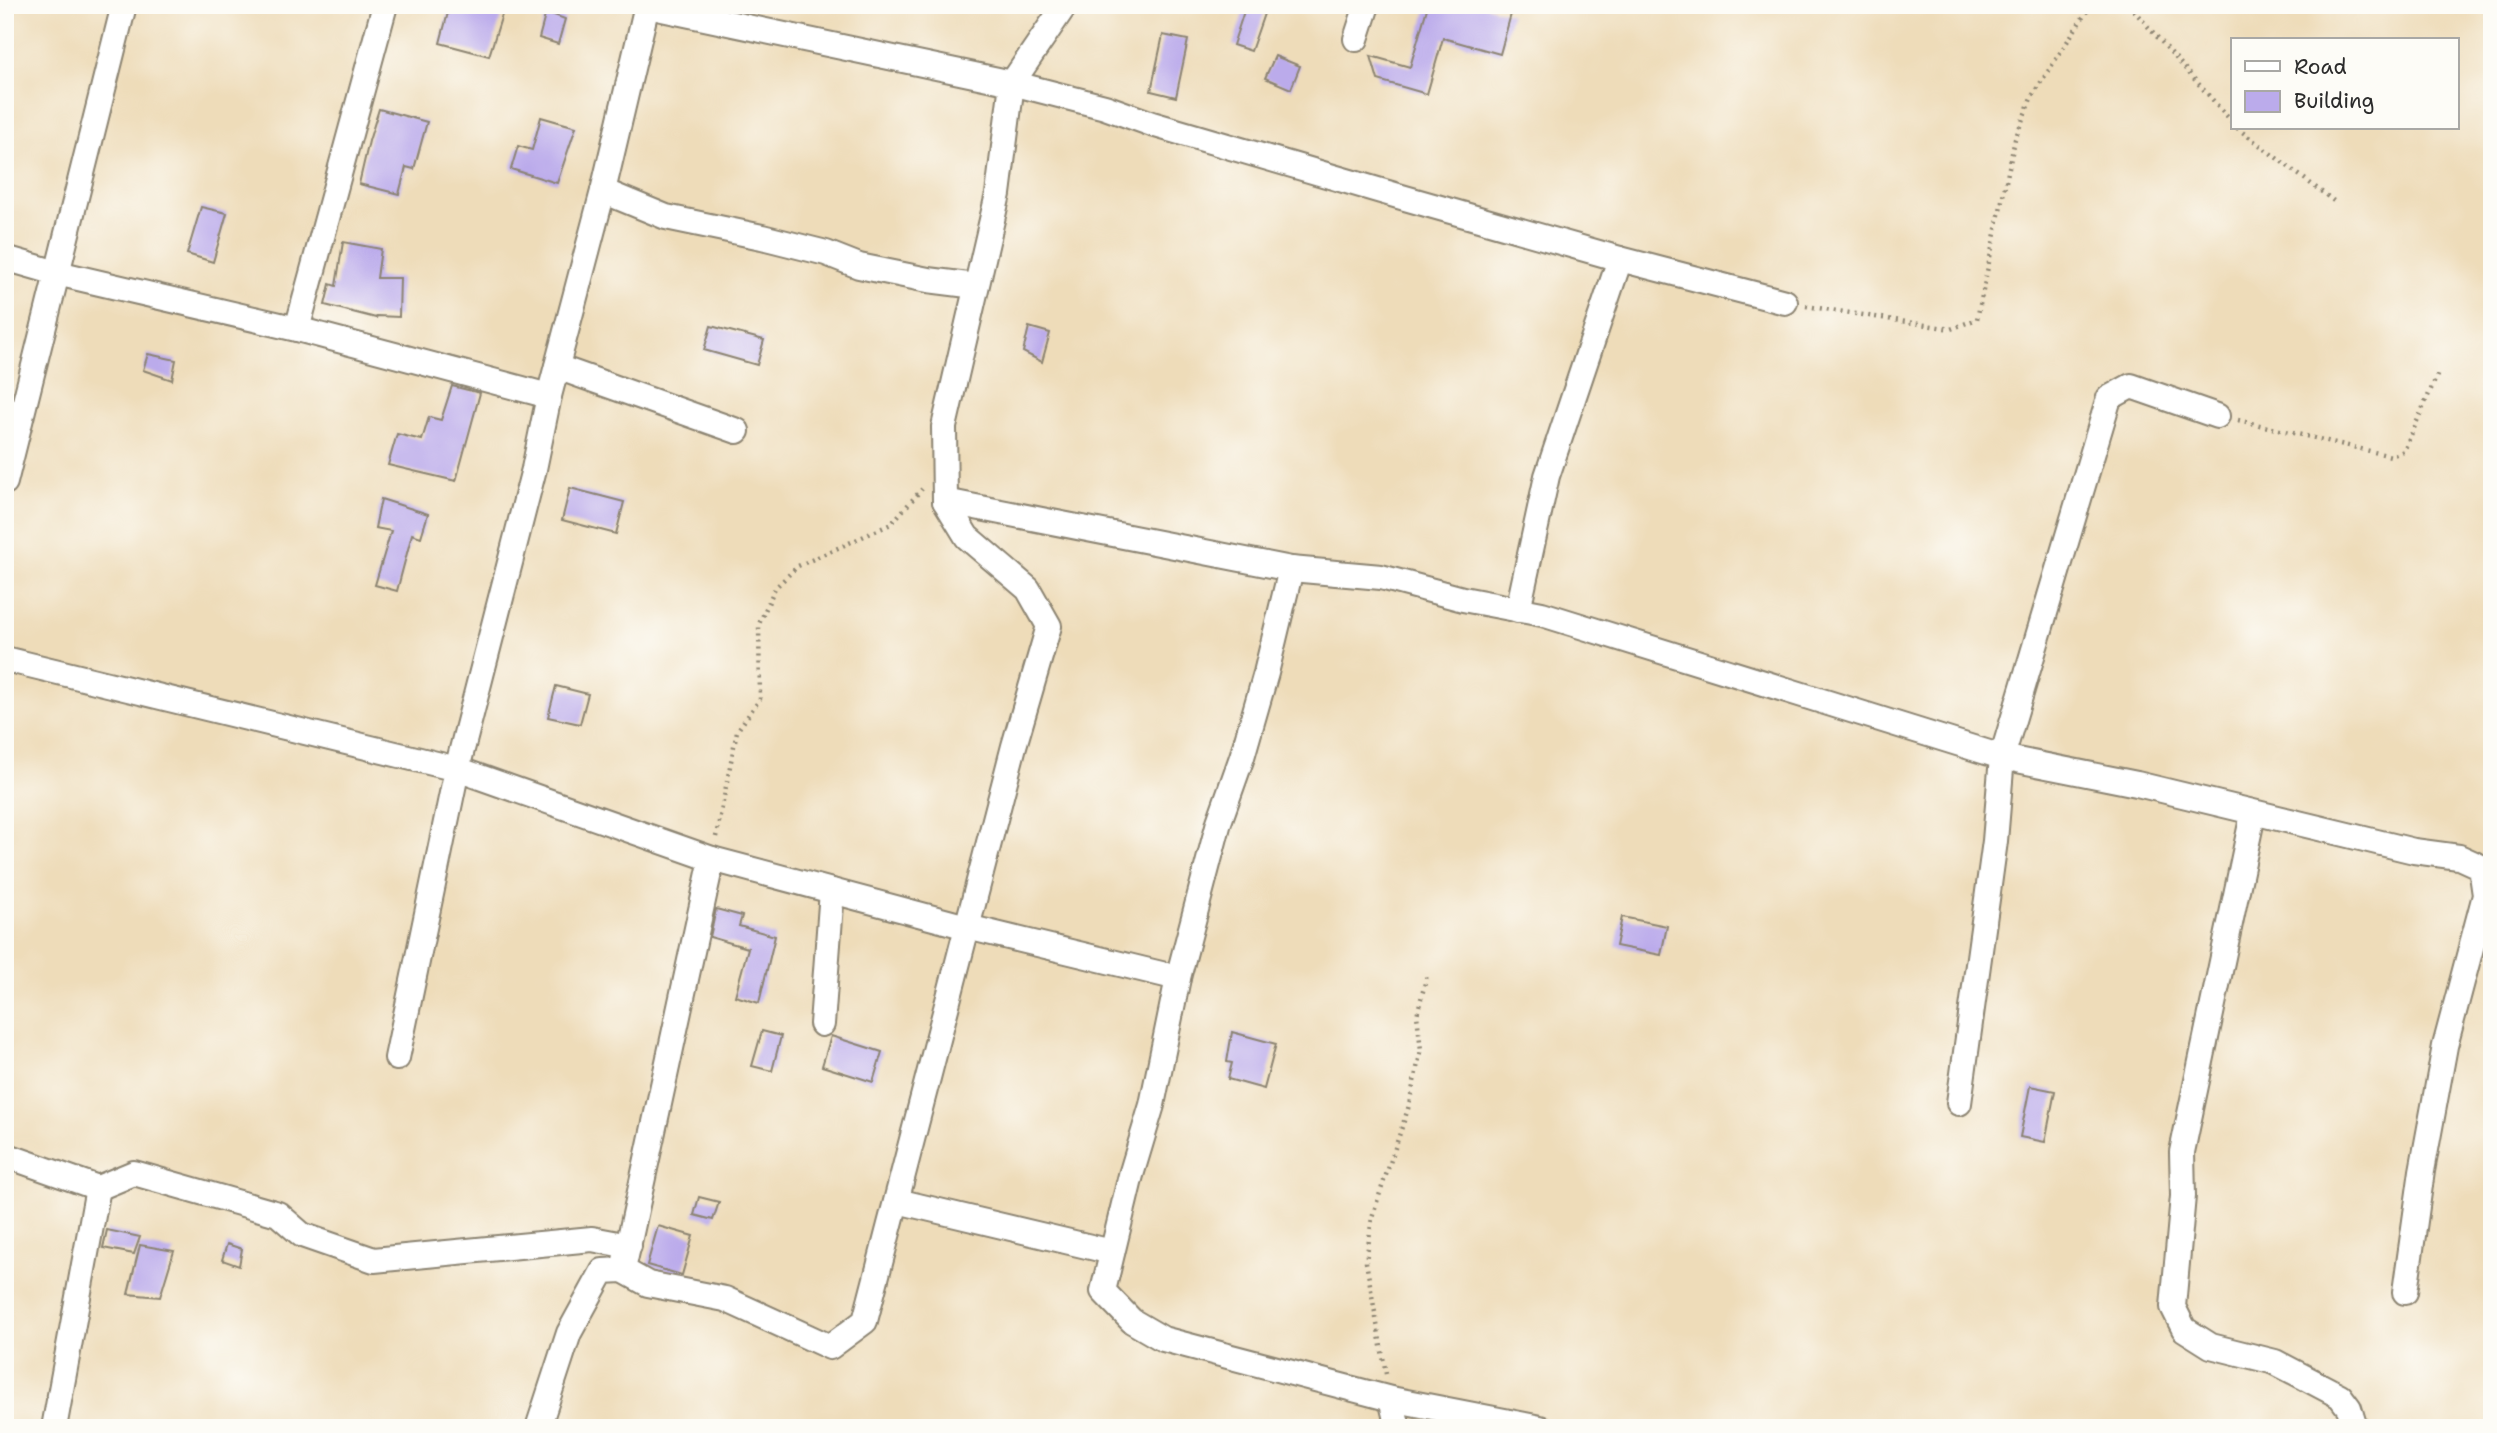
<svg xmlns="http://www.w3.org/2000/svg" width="2497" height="1433" viewBox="0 0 2497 1433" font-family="'Shantell Sans',sans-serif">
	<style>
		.building { fill: #bbabeb }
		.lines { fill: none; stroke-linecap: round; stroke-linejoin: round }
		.street-casing { stroke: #8c8472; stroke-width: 28 }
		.path { stroke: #8c8472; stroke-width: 4.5; stroke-dasharray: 2 5; stroke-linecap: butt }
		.street { stroke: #fff; stroke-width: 24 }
	</style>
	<rect width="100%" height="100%" fill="#fdfcf7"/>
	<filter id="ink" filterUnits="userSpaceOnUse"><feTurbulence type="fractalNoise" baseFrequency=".0143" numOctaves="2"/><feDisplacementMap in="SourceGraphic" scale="14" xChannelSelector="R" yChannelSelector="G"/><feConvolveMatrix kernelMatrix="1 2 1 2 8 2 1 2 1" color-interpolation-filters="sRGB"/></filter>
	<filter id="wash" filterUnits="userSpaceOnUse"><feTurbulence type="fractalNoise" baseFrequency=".00686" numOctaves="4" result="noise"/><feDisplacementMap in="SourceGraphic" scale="28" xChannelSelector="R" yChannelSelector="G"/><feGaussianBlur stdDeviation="1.57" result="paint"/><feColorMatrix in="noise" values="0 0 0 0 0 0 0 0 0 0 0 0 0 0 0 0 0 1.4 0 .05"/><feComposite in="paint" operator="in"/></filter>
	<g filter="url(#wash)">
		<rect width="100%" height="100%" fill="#eedcb9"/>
		<g id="blocks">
			<g class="building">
				<path d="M450 5H505L489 56 440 43Z"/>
				<path d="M1246 5H1267L1251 51 1233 45Z"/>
				<path d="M1428 5H1482L1511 14 1500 54 1443 38 1427 94 1378 80 1371 56 1410 67Z"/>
				<path d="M546 12 565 19 558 44 539 38Z"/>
				<path d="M1163 35 1188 40 1176 97 1151 91Z"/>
				<path d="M1275 56 1300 66 1291 89 1265 78Z"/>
				<path d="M379 109 427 122 414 169 406 167 399 194 359 184 369 141Z"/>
				<path d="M541 117 576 127 557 183 511 169 518 146 532 150Z"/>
				<path d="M201 207 227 213 213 262 187 254Z"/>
				<path d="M343 242 381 249 377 278H400L399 317 377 316 376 318 325 305 330 284 336 286Z"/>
				<path d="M711 326 764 340 757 365 704 350Z"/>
				<path d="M1029 327 1050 333 1042 362 1023 352Z"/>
				<path d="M148 354 176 360 172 380 143 370Z"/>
				<path d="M452 386 480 393 456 481 388 465 397 434 422 440 429 417 441 420Z"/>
				<path d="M570 488 624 502 616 534 562 520Z"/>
				<path d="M381 499 428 514 421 537 412 534 397 591 375 585 391 531 375 528Z"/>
				<path d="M556 686 588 694 580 724 548 717Z"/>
				<path d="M716 909 742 916 739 926 775 936 759 1003 735 996 748 948 710 937Z"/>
				<path d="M1622 917 1667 926 1661 955 1616 946Z"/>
				<path d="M762 1031 781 1036 772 1071 752 1066Z"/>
				<path d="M1232 1032 1276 1044 1264 1089 1228 1079 1232 1063 1227 1062Z"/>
				<path d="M831 1036 882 1052 873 1082 822 1066Z"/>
				<path d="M2030 1086 2055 1091 2045 1142 2020 1137Z"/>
				<path d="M699 1197 719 1202 713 1220 694 1215Z"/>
				<path d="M658 1226 693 1236 682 1275 647 1265Z"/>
				<path d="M107 1230 140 1237 134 1254 103 1248Z"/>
				<path d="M227 1244 242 1249 239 1266 222 1260Z"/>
				<path d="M140 1245 174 1251 160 1297 128 1294Z"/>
			</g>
		</g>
	</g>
	<g filter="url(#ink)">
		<use href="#blocks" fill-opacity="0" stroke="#8c8472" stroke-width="2"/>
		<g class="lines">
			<g class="street-casing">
				<g id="street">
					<path d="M643 5 1012 83 1105 107 1152 124 1405 198 1620 259 1785 302"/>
					<path d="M1356 39 1367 5"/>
					<path d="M603 191 666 217 762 237 826 253 859 266 928 280 976 286"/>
					<path d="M5 258 57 273 297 329 549 396"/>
					<path d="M297 329 385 5"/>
					<path d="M557 367 737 431"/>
					<path d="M5 482 124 5"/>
					<path d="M945 501 1291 569 1381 577 1463 599 1542 614 2002 757 2137 784 2414 851 2459 857 2481 867 2485 895 2445 1046 2422 1171 2405 1292"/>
					<path d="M1291 569 1266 673 1242 757 1219 822 1178 978 1152 1105 1131 1175 1103 1291 1132 1321 1163 1339 1391 1399 1540 1428"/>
					<path d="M1518 610 1547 476 1620 259"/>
					<path d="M5 659 457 769 712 859 967 927 1178 978"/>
					<path d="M2253 814 2182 1152 2183 1196 2173 1307 2184 1329 2211 1346 2275 1362 2340 1396 2349 1408 2355 1428"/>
					<path d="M712 859 623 1270 648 1284 725 1299 830 1347 865 1321 1014 746 1049 626 1028 589 967 537 945 501 944 427 998 194 1012 83 1065 5"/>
					<path d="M822 1024 832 891"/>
					<path d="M397 1058 457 769 534 469 549 396 603 191 647 5"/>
					<path d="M1959 1103 1995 841 2002 757 2109 398 2131 386 2217 416"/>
					<path d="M5 1155 98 1188 134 1173 278 1214 302 1235 374 1260 592 1239 629 1246"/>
					<path d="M897 1201 1112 1252"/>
					<path d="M1391 1399 1398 1428"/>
					<path d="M54 1428 98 1188"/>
					<path d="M538 1428 569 1333 603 1271 623 1270"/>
				</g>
			</g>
			<g class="path">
				<path d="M2129 5 2233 123"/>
				<path d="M2237 128 2335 202"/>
				<path d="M1806 306 1951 329 1977 319 2015 139 2032 96 2091 5"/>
				<path d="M2238 420 2391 456 2404 451 2439 371"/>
				<path d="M716 837 737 731 760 699 759 624 775 588 798 566 891 524 922 489"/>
				<path d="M1386 1374 1366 1262 1372 1217 1408 1109 1421 1050 1417 1015 1427 975"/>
			</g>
			<use href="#street" class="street"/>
		</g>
	</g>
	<rect width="2497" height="1433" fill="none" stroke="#fdfcf7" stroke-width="28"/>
	<rect x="2231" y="38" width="228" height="91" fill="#fdfcf7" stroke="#a9a8a5" stroke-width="2"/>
	<rect x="2245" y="61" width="35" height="10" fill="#ffffff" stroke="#a9a8a5" stroke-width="2"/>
	<text x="2294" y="74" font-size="21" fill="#2b2b2b">Road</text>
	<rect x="2245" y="91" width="35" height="21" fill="#bbabeb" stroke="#a9a8a5" stroke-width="2"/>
	<text x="2294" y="108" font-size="21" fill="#2b2b2b">Building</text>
</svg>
